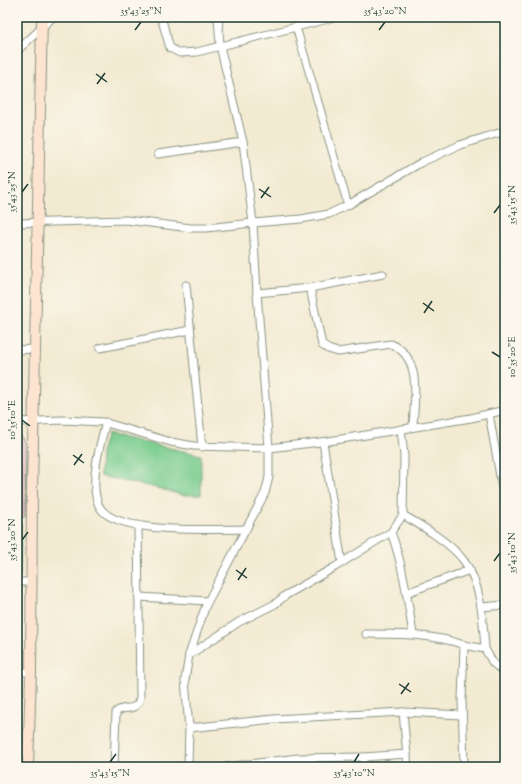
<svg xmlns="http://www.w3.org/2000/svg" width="522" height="784" viewBox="0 0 522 784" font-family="'Sorts Mill Goudy',serif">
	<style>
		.green { fill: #78cc8e; stroke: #4c8461 }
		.building { fill: #d8a6b8 }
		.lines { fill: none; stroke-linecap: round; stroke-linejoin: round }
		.street-casing { stroke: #899483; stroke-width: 9 }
		.secondary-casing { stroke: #899483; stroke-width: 12 }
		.street { stroke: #fff; stroke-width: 7 }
		.secondary { stroke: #fde4d1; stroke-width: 10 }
		.ticks { fill: none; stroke: #1f3d34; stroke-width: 1.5 }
		.neatline { fill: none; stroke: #1f3d34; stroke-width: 1.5 }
		.ticks-label { font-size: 10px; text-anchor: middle; fill: #1f3d34 }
	</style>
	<rect width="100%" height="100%" fill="#fbf7ec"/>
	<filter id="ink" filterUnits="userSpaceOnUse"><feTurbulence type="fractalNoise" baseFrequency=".025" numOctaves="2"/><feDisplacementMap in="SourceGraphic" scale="8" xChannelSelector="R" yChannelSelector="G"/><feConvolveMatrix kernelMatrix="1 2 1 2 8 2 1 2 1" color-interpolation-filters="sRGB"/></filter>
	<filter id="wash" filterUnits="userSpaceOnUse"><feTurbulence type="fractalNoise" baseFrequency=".012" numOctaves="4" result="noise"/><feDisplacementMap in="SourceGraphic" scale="16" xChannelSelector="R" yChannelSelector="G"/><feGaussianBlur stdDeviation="0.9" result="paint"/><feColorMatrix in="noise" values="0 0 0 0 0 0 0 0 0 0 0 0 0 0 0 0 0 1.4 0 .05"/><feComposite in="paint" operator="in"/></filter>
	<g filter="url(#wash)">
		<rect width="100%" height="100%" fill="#f3ead2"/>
		<g class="green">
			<path d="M107 434 201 455V495H182L157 488 100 476 101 452Z"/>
			<path d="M17 524H21L20 578H17Z"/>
		</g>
		<g id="blocks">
			<path class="building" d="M17 430 26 443 25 517 17 518Z"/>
		</g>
	</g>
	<g filter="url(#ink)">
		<use href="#blocks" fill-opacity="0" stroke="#899483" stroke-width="1"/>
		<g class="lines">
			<g class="street-casing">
				<g id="street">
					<path d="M161 17 170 48 180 53 197 52 336 17"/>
					<path d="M296 27 348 205"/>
					<path d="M17 51 53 17"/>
					<path d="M158 154 243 142"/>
					<path d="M17 223 126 220 191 228H206L253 223 301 219 329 214 348 205 422 162 460 145 505 131"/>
					<path d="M186 285 202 447"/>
					<path d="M310 288 322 345 328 349 338 352 391 344C423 357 414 400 413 427"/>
					<path d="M257 293 310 288 383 274"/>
					<path d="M100 348 190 330"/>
					<path d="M17 350 35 349"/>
					<path d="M489 414 505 504"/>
					<path d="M17 422 63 420 103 422 171 442 194 446 269 448 329 441 471 418 505 410"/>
					<path d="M106 422C100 444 87 489 101 509 120 535 216 529 246 529"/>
					<path d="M401 429 404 456 403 515 391 532C403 565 408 601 413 635"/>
					<path d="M323 442 342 563"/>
					<path d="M403 515C422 526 451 543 464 561 482 585 483 621 485 649"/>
					<path d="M17 582H32"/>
					<path d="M406 593 470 570"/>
					<path d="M139 597 208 601"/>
					<path d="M481 607 505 605"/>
					<path d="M366 634C399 634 434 634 464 645"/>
					<path d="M189 655 239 622 275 604 286 595 335 567 391 532"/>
					<path d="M17 672H31"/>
					<path d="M403 712 408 767"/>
					<path d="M189 728 274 719 403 712 462 715"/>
					<path d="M114 767 116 712C125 704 135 714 140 698L138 525"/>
					<path d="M188 767 189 728 185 680 189 655 206 605 265 493 269 477V448L257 293 253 223 243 142 220 46 218 17"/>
					<path d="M225 767 298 758 364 757"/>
					<path d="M305 767V758"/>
					<path d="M364 767V757L407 754"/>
					<path d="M464 767 462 700 464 645 485 649 493 663 505 673"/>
				</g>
			</g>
			<g class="secondary-casing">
				<path id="secondary" d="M28 767 31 672 32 489 42 17"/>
			</g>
			<use href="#street" class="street"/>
			<use href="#secondary" class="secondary"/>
		</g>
	</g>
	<path class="ticks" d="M135 30 141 22M379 30 385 22M96 74 107 82M97 84 105 73M259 189 271 197M22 192 28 184M261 198 269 187M494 213 500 205M423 303 434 311M424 313 432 301M492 352 500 357M22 420 30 426M73 455 84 463M74 465 82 454M22 540 28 532M494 561 500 553M236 570 247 578M238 580 246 568M399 684 411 692M401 694 409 683M110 762 116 754M354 762 359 754"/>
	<rect width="522" height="784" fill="none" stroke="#fbf7ec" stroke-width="44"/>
	<rect x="22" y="22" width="478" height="740" class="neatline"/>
	<g class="ticks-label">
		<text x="141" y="14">35°43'25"N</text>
		<text x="385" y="14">35°43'20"N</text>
		<text transform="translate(11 192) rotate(-90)" y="4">35°43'25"N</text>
		<text transform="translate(511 205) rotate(-90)" y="4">35°43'15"N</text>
		<text transform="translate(511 357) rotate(-90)" y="4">10°35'20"E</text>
		<text transform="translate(11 420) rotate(-90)" y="4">10°35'10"E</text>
		<text transform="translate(11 540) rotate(-90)" y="4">35°43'20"N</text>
		<text transform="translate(511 553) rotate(-90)" y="4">35°43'10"N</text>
		<text x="110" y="776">35°43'15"N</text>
		<text x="354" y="776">35°43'10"N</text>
	</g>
</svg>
